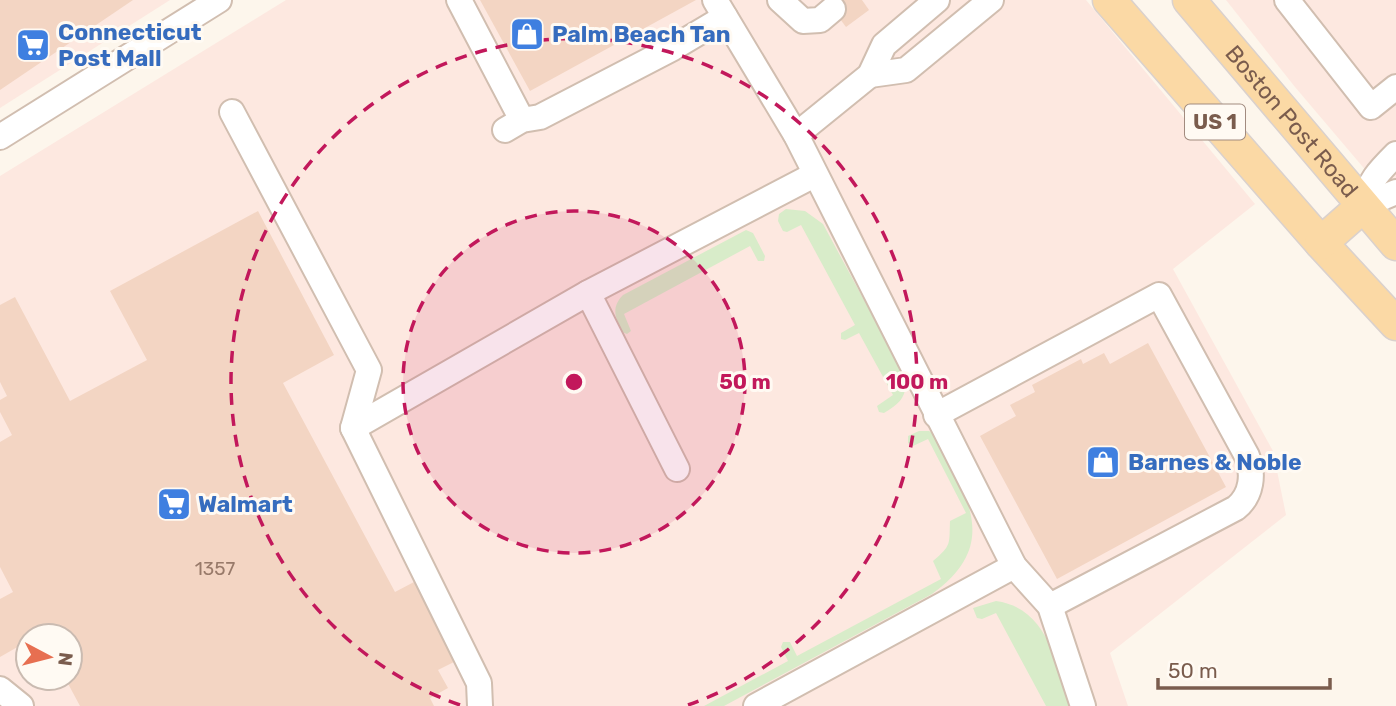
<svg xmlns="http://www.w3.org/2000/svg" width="1396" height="706" viewBox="0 0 1396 706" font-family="Rubik,sans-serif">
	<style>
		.commercial { fill: #fde8e0; fill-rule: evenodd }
		.green { fill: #d8ecc9 }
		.building { fill: #f3d5c3 }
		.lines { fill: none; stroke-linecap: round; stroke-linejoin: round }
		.minor-casing { stroke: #d1beb0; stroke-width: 28 }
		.major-casing { stroke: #dad1cd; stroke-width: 35 }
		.minor { stroke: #fff; stroke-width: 24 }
		.major { stroke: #fbd9a5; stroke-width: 32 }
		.ring { fill: none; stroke: #c2185b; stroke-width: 3.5; stroke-dasharray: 12 9 }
		.labels { text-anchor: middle; stroke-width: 6; stroke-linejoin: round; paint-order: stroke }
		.number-label { font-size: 19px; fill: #987a6a }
		.shield { fill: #fffaf3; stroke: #a28b7f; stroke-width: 2 }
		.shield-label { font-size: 21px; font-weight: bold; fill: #7a5c4d }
		.shop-label { font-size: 23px; font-weight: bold; fill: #366cbe; stroke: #fffaf3; text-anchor: start }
		.street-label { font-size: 23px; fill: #7a5c4d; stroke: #fffaf3 }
		.centre { fill: #c2185b; stroke: #fffaf3; stroke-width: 3.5 }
		.ring-label { font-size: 21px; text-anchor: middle; font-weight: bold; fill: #c2185b; stroke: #fffaf3; stroke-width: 6; stroke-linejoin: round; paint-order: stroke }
	</style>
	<rect width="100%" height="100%" fill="#fdf6ec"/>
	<g class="commercial">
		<path d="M0 0H170L0 108Z"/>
		<path d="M286 0H1086L1255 204 1173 269 1273 451 1286 515 1110 653 1128 706H0V176ZM28 636H70V678H28Z"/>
		<path d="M1226 0H1396V206L1295 87Z"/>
	</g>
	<g class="green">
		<path d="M786 209 805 211 823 224 904 374C909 395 901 403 884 413L879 412 877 406 893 395 859 333 845 340 841 339V333L855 325 801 225 787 232 783 231 778 221 779 214Z"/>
		<path d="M746 230 753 233 765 256 764 261H758L750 246 624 314 631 331 627 334 622 332C615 318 611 307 623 295Z"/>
		<path d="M919 431H929L936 436C966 496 1002 544 932 594L724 706H704L788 661 781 647 783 642H790L797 656 941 579 933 561C952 545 949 544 950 521L966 513 928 439 913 446 908 443V436Z"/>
		<path d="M996 601C1048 608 1057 665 1071 706H1046L996 613 982 619 977 618 973 608Z"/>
	</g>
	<g class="building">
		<path d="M0 0H133L0 90Z"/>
		<path d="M480 0H696L530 91Z"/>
		<path d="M826 0H862L869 10 846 27Z"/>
		<path d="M258 211 334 355 283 383 395 592 414 582 456 661 438 670 448 688 430 698 434 706H80L65 678H70V636L41 634 28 636V641L0 657V599L13 592 0 567V442L12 435 0 412V400L7 396 0 382V305L15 297 70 401 147 360 110 291Z"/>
		<path d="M1148 343 1226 487 1057 579 980 436 1016 416 1010 405 1035 392 1032 385 1081 359 1083 364 1104 353 1110 364Z"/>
	</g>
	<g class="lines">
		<g class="minor-casing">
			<g id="minor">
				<path d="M459 0 522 120"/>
				<path d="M715 0 796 135 1014 566 1050 606 1083 706"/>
				<path d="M780 0 803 21 820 20 833 9"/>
				<path d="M1287 0 1371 107 1396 87"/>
				<path d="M870 75 906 70 991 0"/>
				<path d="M232 112 369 370 353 428 479 683 480 706"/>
				<path d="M505 130 522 120 540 117 673 48 725 17"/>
				<path d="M796 135 870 75 884 45 937 0"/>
				<path d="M0 137 219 0"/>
				<path d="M1363 206C1369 181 1378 172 1396 154"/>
				<path d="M1363 206 1396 192"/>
				<path d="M588 293 677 469"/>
				<path d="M936 415 1159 295 1247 456C1254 474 1252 495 1236 508L1050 606"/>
				<path d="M353 428 588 293 814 175"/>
				<path d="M0 689 21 706"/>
				<path d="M756 706 1014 566"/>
			</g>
		</g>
		<g class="major-casing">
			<g id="major">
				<path d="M1109 0 1321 243 1396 324"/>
				<path id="s1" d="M1189 0 1396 244"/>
				<path d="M1321 243 1363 206"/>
			</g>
		</g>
		<use href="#minor" class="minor"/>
		<use href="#major" class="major"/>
	</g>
	<circle cx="574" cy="382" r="171" fill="#c2185b" fill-opacity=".12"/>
	<g class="ring">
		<circle cx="574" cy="382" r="171"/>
		<path d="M460 705A343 343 0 1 1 688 705"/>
	</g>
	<defs>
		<g id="shop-square" transform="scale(1.75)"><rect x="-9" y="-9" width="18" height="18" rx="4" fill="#3f7fe0" stroke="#fffaf3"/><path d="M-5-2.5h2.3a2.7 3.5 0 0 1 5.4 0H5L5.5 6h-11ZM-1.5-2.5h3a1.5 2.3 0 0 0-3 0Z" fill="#fff"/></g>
		<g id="supermarket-square" transform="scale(1.75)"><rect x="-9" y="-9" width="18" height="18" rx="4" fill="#3f7fe0" stroke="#fffaf3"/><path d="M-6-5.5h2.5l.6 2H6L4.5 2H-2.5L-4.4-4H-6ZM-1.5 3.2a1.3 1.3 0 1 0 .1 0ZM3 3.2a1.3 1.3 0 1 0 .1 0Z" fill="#fff"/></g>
	</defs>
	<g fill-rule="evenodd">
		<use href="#shop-square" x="527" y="34"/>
		<use href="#supermarket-square" x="33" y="45"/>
		<use href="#shop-square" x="1103" y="462"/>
		<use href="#supermarket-square" x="174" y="504"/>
	</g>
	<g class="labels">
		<g class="number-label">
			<text x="215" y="575">1357</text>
		</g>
		<rect class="shield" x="1185" y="104.5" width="60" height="35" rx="5"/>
		<g class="shield-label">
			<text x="1215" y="129">US 1</text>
		</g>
		<g class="shop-label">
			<text x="58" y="40">Connecticut<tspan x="58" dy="26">Post Mall</tspan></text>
			<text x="552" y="42">Palm Beach Tan</text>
			<text x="1128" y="470">Barnes &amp; Noble</text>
			<text x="198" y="512">Walmart</text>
		</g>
		<g class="street-label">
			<text dy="8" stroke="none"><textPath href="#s1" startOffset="159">Boston Post Road</textPath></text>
		</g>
	</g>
	<circle cx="574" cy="382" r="10" class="centre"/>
	<g class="ring-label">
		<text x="745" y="389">50 m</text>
		<text x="917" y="389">100 m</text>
	</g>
	<g transform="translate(49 657) rotate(97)"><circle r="33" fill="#fffaf3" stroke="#cabbb1" stroke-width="2"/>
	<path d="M0-5L12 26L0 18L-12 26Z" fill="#e76f51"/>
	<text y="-10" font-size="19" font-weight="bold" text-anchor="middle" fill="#7a5c4d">N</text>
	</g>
	<path d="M1158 678v10h172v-10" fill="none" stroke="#7a5c4d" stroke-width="3.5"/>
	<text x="1168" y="678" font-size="21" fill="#7a5c4d" stroke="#fffaf3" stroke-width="5" paint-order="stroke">50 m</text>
</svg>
